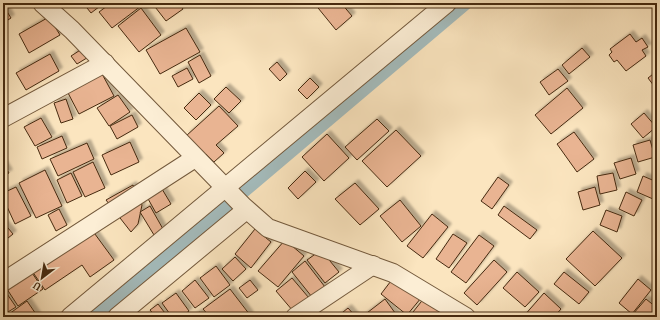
<svg xmlns="http://www.w3.org/2000/svg" width="660" height="320" viewBox="0 0 660 320" font-family="Alegreya,serif">
	<style>
		.lines { fill: none; stroke-linecap: round; stroke-linejoin: round }
		.canal { stroke: #a4bcbd; stroke-width: 16 }
		.building { fill: #e9b492; stroke: #462a10; filter: url(#shadow) }
		.minor-casing { stroke: #73593c; stroke-width: 20 }
		.minor { stroke: #fceed5; stroke-width: 18 }
	</style>
	<defs>
		<filter id="shadow"><feDropShadow dx="3.5" dy="-3.5" stdDeviation="1" flood-color="#0004"/></filter>
	</defs>
	<rect width="100%" height="100%" fill="#fbe5bf"/>
	<filter id="stains"><feTurbulence type="fractalNoise" baseFrequency=".005" numOctaves="4"/><feColorMatrix values="0 0 0 0 .2 0 0 0 0 .09 0 0 0 0 .02 0 0 0 .5 -.17"/></filter>
	<radialGradient id="worn" r=".72"><stop offset=".6" stop-color="#630" stop-opacity="0"/><stop offset="1" stop-color="#630" stop-opacity=".3"/></radialGradient>
	<g class="lines">
		<path class="canal" d="M93 317 464 3"/>
	</g>
	<g class="building">
		<path d="M83 3H104L91 13Z"/>
		<path d="M111 3H145L112 28 99 12Z"/>
		<path d="M152 3H179L183 9 166 21Z"/>
		<path d="M314 3H341L352 16 336 30Z"/>
		<path d="M3 5 11 18 3 23Z"/>
		<path d="M141 8 161 35 139 52 118 26Z"/>
		<path d="M49 17 60 35 29 53 19 34Z"/>
		<path d="M186 28 200 52 160 74 146 50Z"/>
		<path d="M630 34 636 42 642 38 648 47 642 50 646 56 626 71 617 60 614 62 609 55 612 52 610 49Z"/>
		<path d="M85 47 90 56 77 64 71 56Z"/>
		<path d="M582 48 590 57 569 74 562 65Z"/>
		<path d="M50 54 59 71 26 90 16 73Z"/>
		<path d="M200 55 211 76 199 83 188 62Z"/>
		<path d="M277 62 287 74 280 81 269 69Z"/>
		<path d="M187 68 193 79 178 87 172 76Z"/>
		<path d="M558 69 568 81 549 95 540 82Z"/>
		<path d="M657 71V90L648 78Z"/>
		<path d="M101 72 114 96 79 114 67 91Z"/>
		<path d="M310 78 319 87 307 99 298 90Z"/>
		<path d="M226 87 241 101 229 113 214 99Z"/>
		<path d="M567 88 583 108 551 134 535 115Z"/>
		<path d="M199 93 211 105 196 120 184 108Z"/>
		<path d="M118 95 130 112 109 126 97 108Z"/>
		<path d="M66 99 73 119 61 123 54 103Z"/>
		<path d="M219 106 238 126 216 145 224 153 214 162 206 154 204 156 186 136Z"/>
		<path d="M644 113 656 127 643 138 631 124Z"/>
		<path d="M132 115 138 127 117 139 110 126Z"/>
		<path d="M41 118 52 137 35 146 24 127Z"/>
		<path d="M377 119 389 131 357 160 345 147Z"/>
		<path d="M396 130 421 156 387 187 362 161Z"/>
		<path d="M574 132 594 159 577 172 557 144Z"/>
		<path d="M327 134 349 158 324 181 302 157Z"/>
		<path d="M62 136 67 148 42 159 37 147Z"/>
		<path d="M650 140 655 157 638 162 633 145Z"/>
		<path d="M130 142 139 162 111 175 102 155Z"/>
		<path d="M87 143 94 159 58 176 50 159Z"/>
		<path d="M631 158 636 174 620 179 614 163Z"/>
		<path d="M93 162 105 188 85 197 73 172Z"/>
		<path d="M3 163 9 173 3 176Z"/>
		<path d="M45 170 62 206 36 218 19 183Z"/>
		<path d="M305 171 316 182 298 199 288 188Z"/>
		<path d="M71 173 82 196 67 203 57 180Z"/>
		<path d="M613 173 617 190 600 194 597 176Z"/>
		<path d="M643 176 657 182V190L653 199 637 192Z"/>
		<path d="M498 177 509 185 492 209 481 201Z"/>
		<path d="M355 183 379 209 360 225 335 199Z"/>
		<path d="M133 185 142 205 138 224 131 232 106 200Z"/>
		<path d="M16 187 31 216 15 224 3 198V193Z"/>
		<path d="M595 187 600 205 583 210 578 192Z"/>
		<path d="M162 189 171 204 156 213 147 197Z"/>
		<path d="M626 192 642 200 634 216 619 209Z"/>
		<path d="M400 200 421 226 402 242 380 216Z"/>
		<path d="M150 206 163 229 154 235 140 212Z"/>
		<path d="M504 206 537 230 530 239 498 215Z"/>
		<path d="M59 209 67 225 56 231 48 215Z"/>
		<path d="M606 210 622 216 617 232 600 225Z"/>
		<path d="M432 214 448 227 423 258 407 246Z"/>
		<path d="M3 222 13 234 3 242Z"/>
		<path d="M255 229 271 242 251 268 235 254Z"/>
		<path d="M92 230 114 260 90 277 82 265 45 290 32 271Z"/>
		<path d="M593 231 622 258 595 286 566 259Z"/>
		<path d="M453 234 467 243 449 268 436 259Z"/>
		<path d="M479 235 494 246 466 283 451 272Z"/>
		<path d="M285 240 304 256 278 287 258 271Z"/>
		<path d="M321 250 339 272 325 283 307 260Z"/>
		<path d="M235 257 246 269 233 281 222 269Z"/>
		<path d="M494 260 507 272 477 305 464 293Z"/>
		<path d="M305 261 325 287 312 297 292 272Z"/>
		<path d="M216 266 230 285 214 297 200 278Z"/>
		<path d="M30 270 43 289 18 306 5 286Z"/>
		<path d="M517 272 539 292 525 307 503 288Z"/>
		<path d="M564 272 589 292 579 304 554 284Z"/>
		<path d="M394 277 421 298 407 315 381 294Z"/>
		<path d="M292 278 309 298 293 311 276 291Z"/>
		<path d="M638 279 651 290 632 314 619 303Z"/>
		<path d="M195 280 209 298 195 308 182 291Z"/>
		<path d="M250 280 258 290 247 298 239 288Z"/>
		<path d="M3 288 16 307 3 315Z"/>
		<path d="M230 289 250 315 247 317H210L203 309Z"/>
		<path d="M176 293 189 311 181 317H172L162 303Z"/>
		<path d="M544 293 561 309 554 317H523Z"/>
		<path d="M425 297 441 309 435 317H409Z"/>
		<path d="M385 299 398 317H364L363 316Z"/>
		<path d="M646 299 657 308V317H636L633 314Z"/>
		<path d="M27 301 38 317H10L9 314Z"/>
		<path d="M158 304 168 317H156L150 310Z"/>
		<path d="M348 308 356 317H337Z"/>
		<path d="M200 312 203 317H192Z"/>
		<path d="M150 313 153 317H144Z"/>
	</g>
	<g class="lines">
		<g class="minor-casing">
			<g id="minor">
				<path d="M42 3 72 30 243 206 268 228 393 273 466 317"/>
				<path d="M3 118 105 63"/>
				<path d="M3 282 195 158"/>
				<path d="M70 317 447 3"/>
				<path d="M117 317 246 210"/>
				<path d="M295 317 373 265"/>
			</g>
		</g>
		<use href="#minor" class="minor"/>
	</g>
	<rect width="660" height="320" fill="none" stroke="#fbe5bf" stroke-width="16"/>
	<rect x="4" y="4" width="652" height="312" fill="none" stroke="#462a10" stroke-width="2"/>
	<rect x="8" y="8" width="644" height="304" fill="none" stroke="#462a10"/>
	<g transform="translate(42 278) rotate(211)" stroke="#fceed5" stroke-width="3" paint-order="stroke">
	<path d="M0-3L7 15L0 10L-7 15Z" fill="#462a10"/>
	<text y="-6" font-size="11" font-weight="bold" text-anchor="middle" fill="#462a10">U</text>
	</g>
	<rect width="100%" height="100%" filter="url(#stains)"/>
	<rect width="100%" height="100%" fill="url(#worn)"/>
</svg>
